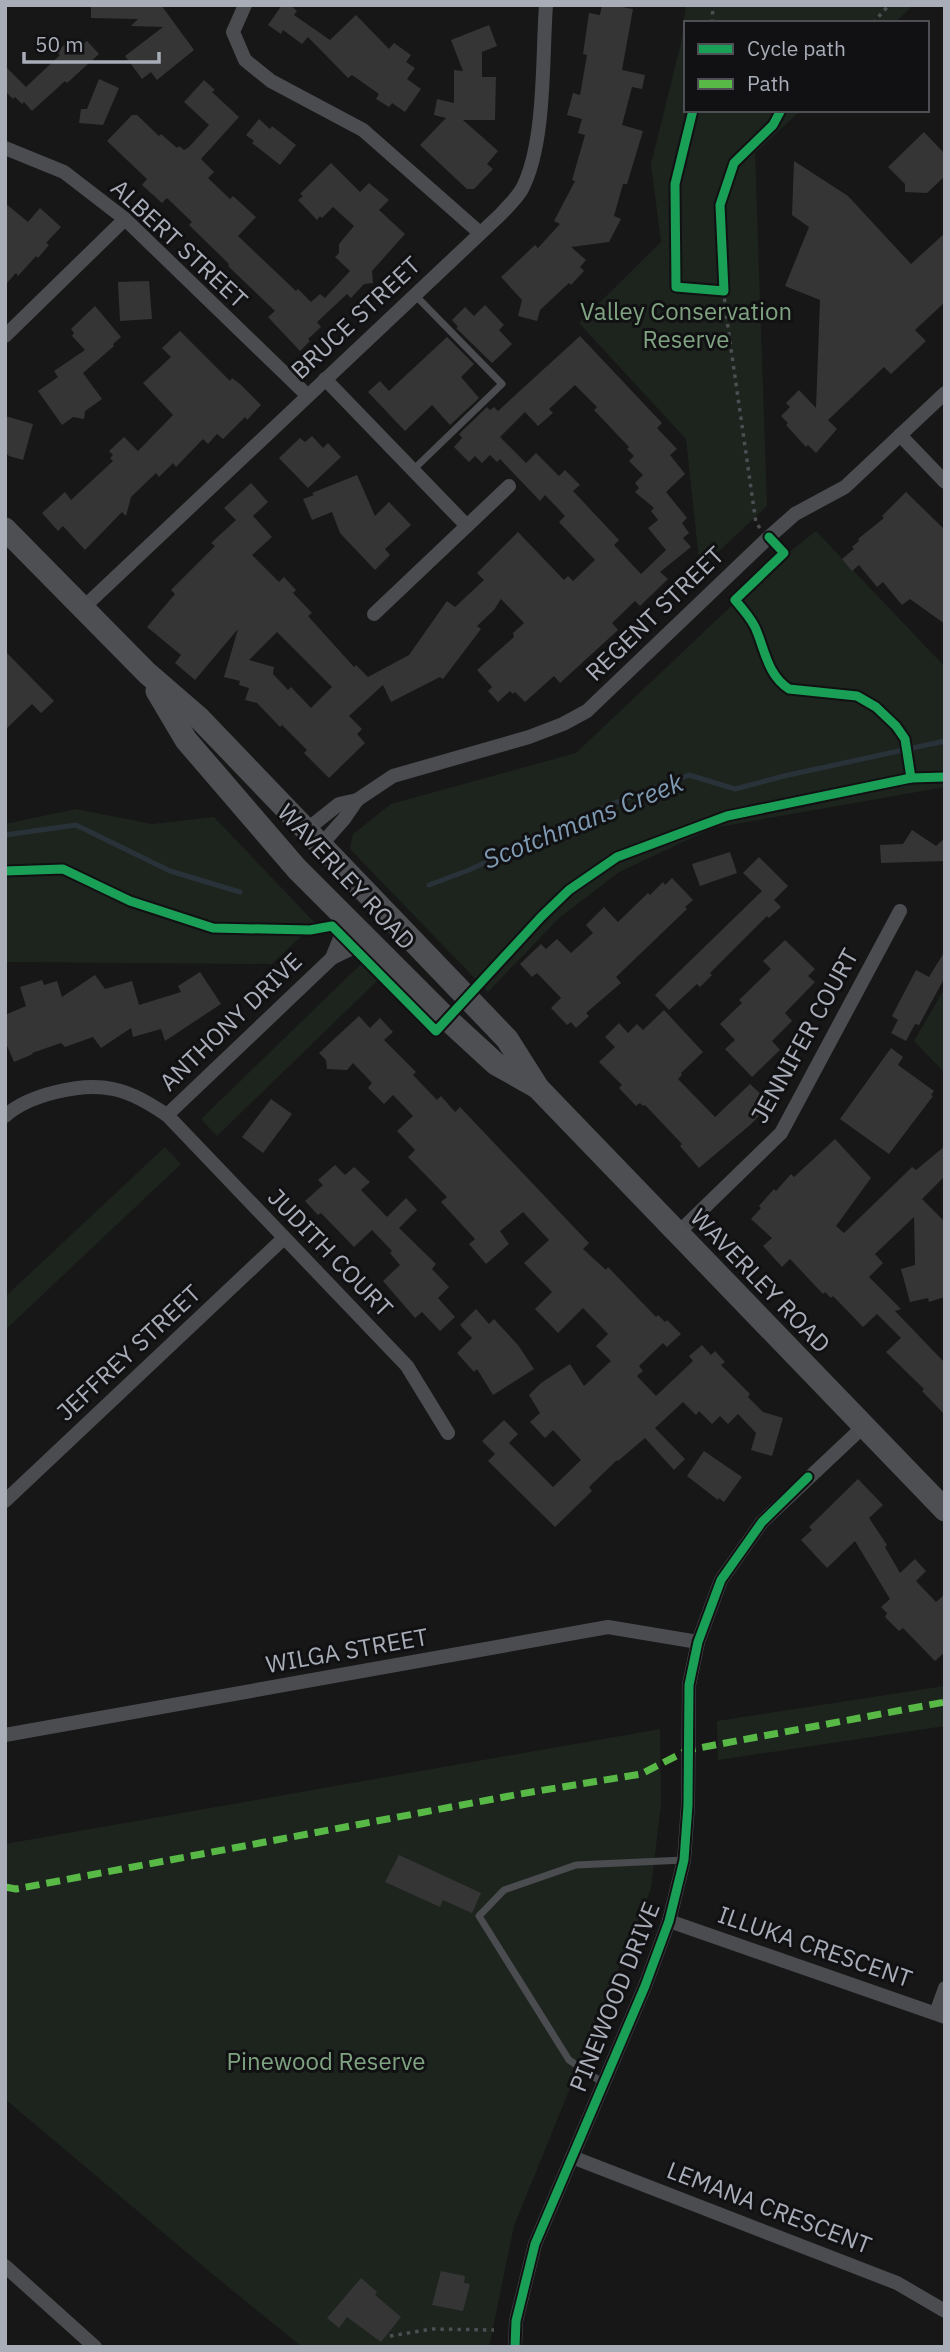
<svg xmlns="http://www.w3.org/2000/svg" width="950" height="2352" viewBox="0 0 950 2352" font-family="'IBM Plex Sans',sans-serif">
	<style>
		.green { fill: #1d241e }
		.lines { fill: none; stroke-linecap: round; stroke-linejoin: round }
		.stream { stroke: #2a3239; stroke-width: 5 }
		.building { fill: #353536; fill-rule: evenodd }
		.path { stroke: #4d4e52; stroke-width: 3.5; stroke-dasharray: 3.5 5; stroke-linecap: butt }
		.lane { stroke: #4b4c50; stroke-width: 7 }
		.street { stroke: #4b4c50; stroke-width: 14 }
		.primary { stroke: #4d4f52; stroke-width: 23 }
		.quiet { stroke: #58b947; stroke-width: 7; stroke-dasharray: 14 7; stroke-linecap: butt }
		.cycleway-casing { stroke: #111113; stroke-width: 13 }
		.cycleway { stroke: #1a9f57; stroke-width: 9 }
		.labels { text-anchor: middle; stroke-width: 6; stroke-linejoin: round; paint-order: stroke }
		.street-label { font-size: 24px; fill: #a8adb8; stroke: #111113 }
		.park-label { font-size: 24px; fill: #7fa381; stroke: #111113 }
		.water-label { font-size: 26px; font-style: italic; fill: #7f9bb3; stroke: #111113 }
	</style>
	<rect width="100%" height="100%" fill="#171717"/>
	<g class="green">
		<path d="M686 5H913L895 23H686V110H801L755 153 767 506 700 569 686 439 579 323 661 242 651 164 681 43Z"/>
		<path d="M816 531 945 667V787L713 828 619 872 559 918 488 992 350 849 353 834 391 804 576 753 783 557Z"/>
		<path d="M76 809 152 824 214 817 315 923 272 964 5 962V824Z"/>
		<path d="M361 964 377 981 217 1136 201 1119Z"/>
		<path d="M945 988V1073L914 1041Z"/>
		<path d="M165 1147 181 1164 5 1330V1297Z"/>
		<path d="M945 1686V1726L718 1760 717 1721Z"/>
		<path d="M660 1729 661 1804 651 1889 514 2226 489 2347H302L211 2273 5 2099V1844Z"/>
	</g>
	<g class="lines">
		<g class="stream">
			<path d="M5 835 76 825 170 871 240 892"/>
			<path d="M429 885 469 870 612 804 689 775 735 789 784 776 945 741"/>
		</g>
	</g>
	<g class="building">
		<path d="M91 5H161L194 50 157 80 151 72 142 79 125 56 163 27 131 26 138 19 91 18Z"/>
		<path d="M282 5H290L297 11 294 15 330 40 356 15 389 49 394 43 411 55 406 62 415 68 407 79 421 89 405 112 392 103 389 107 376 99 379 94 352 75 348 78 308 37 302 44 283 30 281 34 268 25Z"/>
		<path d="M602 5H622V7L633 9 622 70 645 75 642 89 632 87 622 125 643 131 627 184H623L614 216 621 219 609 242 571 247 586 260 580 267 584 271 571 285 569 283 540 310 537 321 518 316 522 300 501 277 535 245 538 248 560 224 554 221 575 181 572 180 585 135 578 133 582 119 567 115 573 93 580 95 587 55 583 54 589 13 600 15Z"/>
		<path d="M489 25 497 46 482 52V77H496L495 120H463L498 151 487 164 493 169 474 189H467L420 145 446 118 434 115 437 99 454 103V70L463 71 451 40Z"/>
		<path d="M77 40 82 45 87 41 99 54 67 83 65 81 32 111 24 102 22 104 15 97 13 99 5 91V66L26 87 60 55 57 52 67 42 71 45Z"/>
		<path d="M99 79 119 88 103 125 79 123 81 109H87Z"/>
		<path d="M204 80 215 90 212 92 239 117 201 159 214 172 208 178 230 199 233 196 256 217 238 236 296 291 298 289 311 302 320 294 325 298 350 271 335 257 339 253V244L354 226 333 207 322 218 320 216 317 220 298 200 303 196 300 194 331 163 360 192 369 183 389 200 379 210 405 234 372 271 373 283 364 284 351 298 347 294 317 322 321 327 308 339 310 341 300 351 268 317 275 311 228 266 229 264 189 225 192 222 167 198 162 203 142 185 147 179 107 141 132 115H137L159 136 161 134 177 148 179 146 184 150 189 147 209 125 184 102Z"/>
		<path d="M259 119 270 129 272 126 296 145 280 165 252 143 254 141 246 135Z"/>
		<path d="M924 132 945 154V176L927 193 905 192V184L888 167Z"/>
		<path d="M794 161 848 196 911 264 945 233V302L915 330 926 341 891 374 884 367 828 420 837 429 816 453 808 445 806 447 786 425 788 423 781 416 790 407 786 403 799 390 816 408 820 300 785 286 809 227 792 215Z"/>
		<path d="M5 203 28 222 40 208 61 227 46 243 49 245 38 258 36 256 18 276 16 273 5 285Z"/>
		<path d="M149 281 152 319 120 321 118 282Z"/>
		<path d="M485 305 504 325 499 330 512 344 492 363 456 328 458 327 452 320 465 307 474 316Z"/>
		<path d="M95 306 121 337 113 344 114 346 83 373 102 399 85 411 84 419 73 417 62 425 38 391 58 377 54 371 85 350 72 336 74 333 71 329Z"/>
		<path d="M180 331 230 381 232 378 240 384 261 405 247 420 245 417 223 439 217 434 208 444 203 439 176 467 173 463 159 477 156 473 131 497 126 516 122 512 85 550 63 526 58 531 42 513 65 492 71 500 113 461 110 458 113 455 109 451 124 437 138 451 173 415 143 383 171 357 162 348Z"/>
		<path d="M580 336 662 423 657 428 677 449 670 455 685 474 666 492 687 518 682 523 689 533 683 538 691 547 660 572 668 579 640 606 635 601 612 623 618 630 560 683 554 676 525 702 515 692 513 694 510 691 498 702 488 691 492 687 477 670 514 637 513 633 524 623 501 599 494 610 477 626 481 629 443 679 440 677 391 702 383 685 349 716 362 729 357 734 365 743 329 778 304 753 307 750 282 725 280 727 257 703 245 700 249 688 239 685 240 681 224 677 238 629 195 680 175 663 181 655 147 627 175 594 171 590 215 546 211 543 236 520 224 508 251 483 268 502 253 516 272 537 252 555 279 582 284 577 296 590 293 593 312 613 308 616 354 667 356 665 368 677 409 655 447 601 455 607 484 580 477 573 518 532 564 580 568 576 573 581 595 560 559 522 565 516 545 495 540 501 500 459 497 462 490 455 482 463 475 456 469 462 454 447 462 438 459 434 487 407 490 410 494 407 498 411ZM575 385 597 407 594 410 629 447 627 449 634 456 629 461 643 475 635 483 639 488 635 492 654 508 651 511 658 520 648 528 666 550 641 574 614 545 619 540 573 491 580 485 565 470 559 476 536 453 526 463 500 437 525 412 538 426 553 413 549 409ZM277 632 332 687 311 708 291 687 288 690 273 674 274 667 249 660Z"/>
		<path d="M447 337 474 364 461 377 479 398 450 425 432 405 405 431 368 392 380 381 389 391Z"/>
		<path d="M5 416 33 424 23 460 9 456 5 452Z"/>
		<path d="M312 436 323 448 328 443 341 457 308 488 279 458 300 438 305 442Z"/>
		<path d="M357 475 375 516 389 502 411 525 385 549 390 555 375 570 340 533 332 512 312 520 303 499 314 495 312 493Z"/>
		<path d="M906 492 945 530V624L910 599 902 605 883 582 877 587 859 565 852 571 842 559 854 549 852 547 859 541 858 539 884 518 882 516Z"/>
		<path d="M5 651 54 701 41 713 32 704 5 730Z"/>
		<path d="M912 830 936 846 945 838V861L881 863 880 845 903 844Z"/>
		<path d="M730 852 737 873 700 886 692 864Z"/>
		<path d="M759 857 788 886 774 900 781 907 769 918 767 916 710 973 712 975 700 987 697 984 669 1010 655 995 762 891 743 873Z"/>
		<path d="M672 878 693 900 685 907 687 909 616 977 621 983 586 1013 589 1016 576 1028 571 1022 567 1025 551 1008 561 998 537 973 532 977 520 964 541 944 546 949 557 939 571 953 593 933 586 925 604 907 618 922 648 893 650 895 663 882 665 885Z"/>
		<path d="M785 940 815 969 808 976 815 982 785 1013 792 1021 772 1041 780 1050 752 1077 725 1049 735 1040 720 1024 742 1003 739 1000 771 969 763 961Z"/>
		<path d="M945 951V977L919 1025 915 1024 906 1041 891 1033 898 1020 892 1016 916 970 929 977Z"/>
		<path d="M200 972 221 1004 165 1041 161 1029 133 1037 131 1028 101 1048 93 1037 65 1047 61 1043 32 1053 33 1054 14 1062 5 1041V1015L26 1006 20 987 42 980 44 985 57 981 62 997 95 975 105 989 132 981 139 1005 181 992 178 986Z"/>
		<path d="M664 1010 703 1052 681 1073 682 1075 678 1079 715 1117 750 1084 771 1104 750 1125 699 1168 680 1146 682 1144 645 1105 643 1106 640 1103 636 1106 619 1088 622 1085 599 1062 615 1047 605 1037 619 1023 628 1033 637 1024 643 1030Z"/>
		<path d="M359 1016 370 1028 380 1018 393 1032 384 1040 416 1072 413 1075 437 1100 441 1096 455 1112 460 1107 589 1243 583 1249 606 1270 608 1267 656 1317 658 1315 665 1322 667 1320 681 1334 667 1347 663 1343 639 1366 643 1371 637 1376 656 1396 693 1361 689 1356 702 1345 711 1355 715 1351 725 1362 721 1365 750 1394 748 1397 763 1412 783 1418 772 1456 751 1450 756 1433 738 1414 728 1424 720 1416 712 1424 699 1411 696 1415 683 1402 655 1428 685 1459 674 1470 645 1438 618 1461 617 1460 589 1487 592 1491 555 1527 488 1461 495 1454 482 1441 504 1420 518 1434 509 1443 553 1487 581 1460 553 1430 545 1438 530 1422 540 1413 529 1395 541 1383 570 1364 584 1386 611 1361 596 1346 608 1334 583 1308 558 1333 535 1309 552 1292 524 1263 549 1240 523 1212 500 1231 509 1244 486 1264 469 1244 475 1239 441 1202 447 1197 408 1157 415 1150 397 1131 413 1116 393 1095 384 1104 368 1088 372 1083 353 1063 347 1070 327 1069 326 1060 319 1053Z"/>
		<path d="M891 1048 903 1057 898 1065 934 1091 931 1095 933 1096 889 1154 840 1119Z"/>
		<path d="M271 1099 292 1114 263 1153 242 1137Z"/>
		<path d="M835 1139 871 1178 836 1226 844 1233 912 1167 916 1170 945 1146V1176L922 1199 945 1222V1297L929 1302 928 1298 910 1302 901 1269 915 1265 914 1217 875 1254 883 1263 869 1277 901 1309 895 1311 945 1363V1415L922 1391 924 1389 886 1352 901 1338 877 1314 863 1327 833 1296 831 1298 825 1292 823 1294 790 1259 782 1267 763 1246 772 1238 751 1219 761 1208 759 1206 774 1189 776 1191 791 1174 794 1177Z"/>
		<path d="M335 1165 345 1175 354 1167 370 1182 361 1190 387 1217 406 1198 417 1210 399 1228 436 1264 432 1269 449 1287 438 1298 455 1317 440 1331 422 1312 415 1318 383 1281 400 1265 390 1253 392 1251 372 1230 354 1247 321 1213 318 1215 305 1201 323 1185 318 1180Z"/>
		<path d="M476 1309 489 1324 494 1319 518 1345 534 1369 493 1395 477 1369 474 1372 457 1353 472 1338 460 1325Z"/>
		<path d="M704 1451 742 1477 724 1502 719 1498 718 1500 687 1476Z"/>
		<path d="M858 1479 883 1505 869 1518 887 1545 885 1547 900 1573 915 1559 926 1571 916 1581 936 1602 945 1594V1652L935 1661 903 1628 899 1631 885 1617 887 1613 881 1607 890 1599 855 1541 827 1568 801 1540 812 1530 809 1527Z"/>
		<path d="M399 1855 481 1893 472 1913 443 1900 440 1907 385 1882Z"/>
		<path d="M441 2271 465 2276 464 2283 470 2284 463 2311 432 2305Z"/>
		<path d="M361 2278 377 2292 375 2295 401 2317 381 2342 347 2317 339 2328 327 2318Z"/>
	</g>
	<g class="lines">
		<g class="path">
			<path d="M712 23 713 5"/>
			<path d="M873 23 889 5"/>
			<path d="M693 110 675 184 676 287 724 291"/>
			<path d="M760 528 756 523 725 307 720 205 734 163 773 125 781 110"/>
			<path d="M390 2336 432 2329 494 2330"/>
		</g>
		<g class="lane">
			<path d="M414 469 502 384 415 295"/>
			<path d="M603 2083 569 2060 479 1916 504 1890 576 1865 684 1860"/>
		</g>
		<g class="street">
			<path d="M245 5 233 32 245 60 271 81 363 130 480 233"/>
			<path d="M5 148 64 172 125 219 307 395"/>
			<path d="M5 336 125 219"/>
			<path d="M325 379 467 526"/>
			<path d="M900 435 945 482"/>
			<path d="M84 607 501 214C508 206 517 198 522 189 546 143 542 58 546 5"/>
			<path d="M374 614 509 486"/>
			<path d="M305 831 339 804 357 800 393 776 529 737 563 724 587 711 769 537 795 514 845 487 945 393"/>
			<path d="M320 846 344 819 357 800"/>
			<path d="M332 958 347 921"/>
			<path d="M167 1115 407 1366 448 1433"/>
			<path d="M5 1116C28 1095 82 1082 113 1089 133 1093 150 1104 167 1115L332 958 367 941"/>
			<path d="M678 1233 781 1133 900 911"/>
			<path d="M5 1501 284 1238"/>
			<path d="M5 1735 608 1627 698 1642"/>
			<path d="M669 1921 945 2017"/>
			<path d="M936 2013 945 1988"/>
			<path d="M572 2157 897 2283 945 2311"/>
			<path d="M5 2266 95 2347"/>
			<path d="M515 2347 516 2321 535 2244 645 1986 669 1921 684 1860 688 1805 689 1685 698 1642 721 1580 762 1522 864 1426"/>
		</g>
		<g class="primary">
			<path d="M5 529 147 673 199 718 507 1039 538 1088 945 1510"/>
			<path d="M157 691 186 740 297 869 447 1019 496 1064 535 1086"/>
		</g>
		<path class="quiet" d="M5 1887 16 1889 520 1794 641 1774 688 1750 945 1702"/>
		<g class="cycleway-casing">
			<g id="cycleway">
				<path d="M693 110 675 184 676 287 724 291 720 205 734 163 773 125 781 110"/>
				<path d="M769 537 784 553 735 600C742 608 750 617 755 627 765 649 767 675 789 689L857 696 876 707 896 726 905 739 911 778"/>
				<path d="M5 871 63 869 130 901 213 928 310 930 332 926 436 1031 541 917 569 890 617 857 727 816 911 778 945 777"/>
				<path d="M515 2347 516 2321 535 2244 645 1986 669 1921 684 1860 688 1805 689 1685 698 1642 721 1580 762 1522 808 1477"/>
			</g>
		</g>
		<use href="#cycleway" class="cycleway"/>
	</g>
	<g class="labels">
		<g class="street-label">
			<text transform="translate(179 244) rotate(43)" y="8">ALBERT STREET</text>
			<text transform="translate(356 318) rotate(-43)" y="8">BRUCE STREET</text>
			<text transform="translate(655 614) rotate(-44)" y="8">REGENT STREET</text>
			<text transform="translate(346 877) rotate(47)" y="8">WAVERLEY ROAD</text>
			<text transform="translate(231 1022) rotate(-44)" y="8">ANTHONY DRIVE</text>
			<text transform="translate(805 1036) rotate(-61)" y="8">JENNIFER COURT</text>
			<text transform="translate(330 1253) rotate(46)" y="8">JUDITH COURT</text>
			<text transform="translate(760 1281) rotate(46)" y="8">WAVERLEY ROAD</text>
			<text transform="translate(129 1353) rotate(-43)" y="8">JEFFREY STREET</text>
			<text transform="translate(347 1651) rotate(-10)" y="8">WILGA STREET</text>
			<text transform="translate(815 1947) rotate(19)" y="8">ILLUKA CRESCENT</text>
			<text transform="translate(615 1997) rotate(-68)" y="8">PINEWOOD DRIVE</text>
			<text transform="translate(769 2208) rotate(21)" y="8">LEMANA CRESCENT</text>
		</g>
		<g class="park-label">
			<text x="686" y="320">Valley Conservation<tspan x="686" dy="28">Reserve</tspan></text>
			<text x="326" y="2070">Pinewood Reserve</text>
		</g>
		<g class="water-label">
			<text transform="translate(583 821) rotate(-22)" y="9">Scotchmans Creek</text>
		</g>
	</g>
	<rect width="950" height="2352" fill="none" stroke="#a8adb8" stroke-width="14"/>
	<rect x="684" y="21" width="245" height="91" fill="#111113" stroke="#4d4f55" stroke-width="2"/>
	<rect x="698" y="44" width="35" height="10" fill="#1a9f57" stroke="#4d4f55" stroke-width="2"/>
	<text x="747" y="56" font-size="21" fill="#a8adb8">Cycle path</text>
	<rect x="698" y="79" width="35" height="10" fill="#58b947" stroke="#4d4f55" stroke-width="2"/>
	<text x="747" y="91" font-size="21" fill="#a8adb8">Path</text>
	<path d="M24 52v10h135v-10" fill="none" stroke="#a8adb8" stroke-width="3.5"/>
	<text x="35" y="52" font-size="21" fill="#a8adb8" stroke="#111113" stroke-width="5" paint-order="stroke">50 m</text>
</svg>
